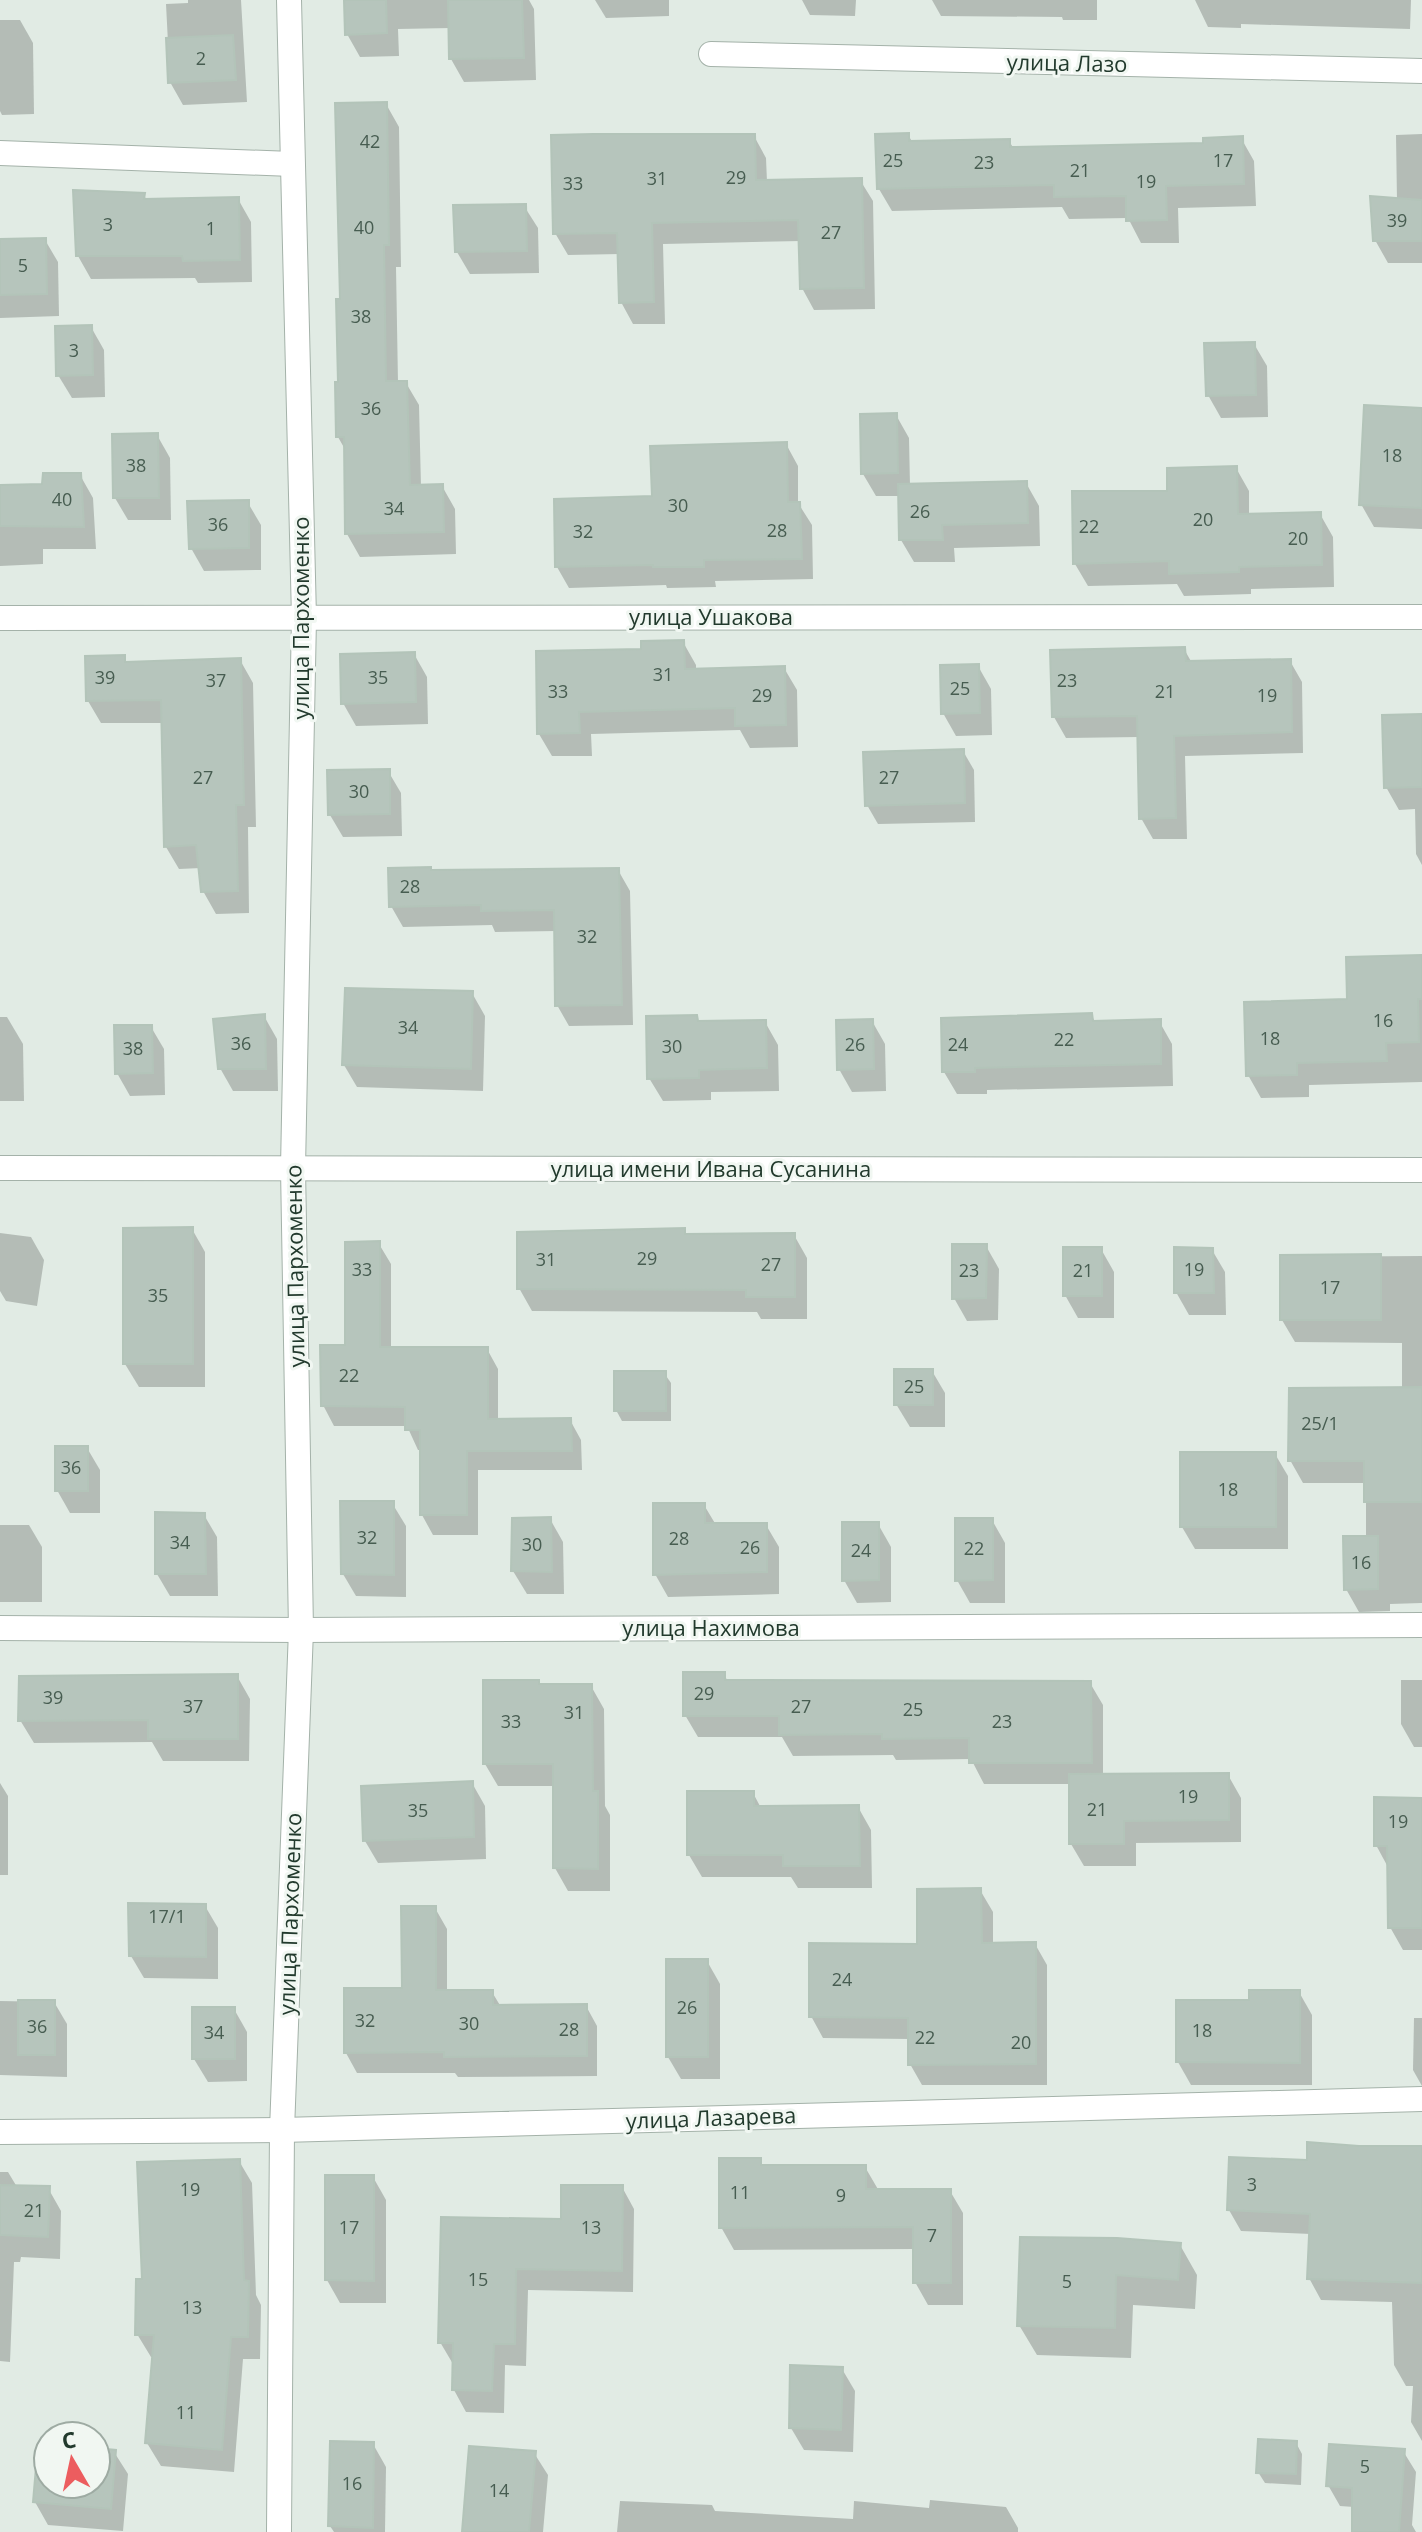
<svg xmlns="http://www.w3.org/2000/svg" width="1422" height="2532" viewBox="0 0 1422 2532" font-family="'Open Sans',sans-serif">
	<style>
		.shadow { fill: #0003 }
		.building { fill: #b6c5bc; stroke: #b3c4b9; stroke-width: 2 }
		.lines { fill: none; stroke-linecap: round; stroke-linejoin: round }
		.minor-casing { stroke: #a4b2a9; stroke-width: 26 }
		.minor { stroke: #fff; stroke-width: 24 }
		.labels { text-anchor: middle; stroke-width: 6; stroke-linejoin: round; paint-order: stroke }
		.number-label { font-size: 18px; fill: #475d51 }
		.street-label { font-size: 22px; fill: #223a2d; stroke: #f1f7f2 }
	</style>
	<rect width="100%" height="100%" fill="#e1ebe4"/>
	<g class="shadow">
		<path d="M188 0H241L247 102 183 105 170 82 166 4 188 3Z"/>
		<path d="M346 0H529L534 9 536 80 464 82 451 59V28L398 29 399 56 360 57 347 34Z"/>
		<path d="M595 0H669V16L606 18Z"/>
		<path d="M802 0H856L855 16 810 15Z"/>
		<path d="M932 0H1097V20H1063L1062 17 941 16Z"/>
		<path d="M1195 0H1411L1410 29 1241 24V28L1208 27Z"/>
		<path d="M0 20H20L33 43 34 114 2 115 0 111Z"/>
		<path d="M386 104 399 127 401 267H396L398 383H406L419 405 421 487 442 486 455 509 456 554 360 557 347 534 346 451 338 437 342 301Z"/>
		<path d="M1422 134V263H1388L1375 240 1397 201 1396 135Z"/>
		<path d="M908 135 913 143 1009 141 1014 149 1205 145 1241 138 1254 161 1256 206 1178 208 1179 243H1141L1128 218 1069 219 1062 207 892 211 879 189Z"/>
		<path d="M754 136 766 158 767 182 860 180 873 201 875 309 814 310 802 288 801 241 663 244 665 324H633L621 302 620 254 568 255 555 233Z"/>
		<path d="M144 195 147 201 238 199 251 222 252 282 198 283 195 278 91 279 78 256Z"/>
		<path d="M524 206 538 228 539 273 470 274 457 252Z"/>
		<path d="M45 240 58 262 59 316 0 318V241Z"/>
		<path d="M91 327 104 350 105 397 72 398 58 375Z"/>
		<path d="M1254 344 1267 366 1268 417 1221 418 1208 395Z"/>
		<path d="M1422 410V529L1374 527 1361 504Z"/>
		<path d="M896 415 909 438 910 486 1026 483 1039 506 1040 546 954 548 955 562H914L901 540 900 496H876L863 474Z"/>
		<path d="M157 435 170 458 171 520H128L115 498Z"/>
		<path d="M786 444 798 466V503L812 525 813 579 715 581 716 587 667 588 666 585 569 588 557 567 654 498Z"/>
		<path d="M1236 468 1249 491V516L1320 514 1333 537 1334 587 1251 589V594L1184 596 1177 584 1088 586 1075 564 1169 493Z"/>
		<path d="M80 475 93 498 96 549H43V564L0 566V487L44 486Z"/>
		<path d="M248 503 261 525V570L204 571 191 548Z"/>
		<path d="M683 642 696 665V670L784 668 797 690 798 747 750 748 740 730 591 734 592 756H552L539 734 643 651Z"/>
		<path d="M1184 649 1192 663 1290 661 1302 682 1303 753 1185 756 1187 839H1153L1141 818 1139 737 1066 738 1054 717Z"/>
		<path d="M414 654 427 677 428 724 356 726 343 703Z"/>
		<path d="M123 657 128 664 240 660 253 683 256 827H248L249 913 216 914 203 891 201 868 179 869 166 847 163 723H101L88 701Z"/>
		<path d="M978 666 991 689 992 735 956 736 943 713Z"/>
		<path d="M1422 716V865L1416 854 1415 809 1399 810 1386 787Z"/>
		<path d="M963 751 974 770 975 822 878 824 867 805Z"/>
		<path d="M388 771 401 793 402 836 343 837 330 815Z"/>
		<path d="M618 870 630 891 633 1025 569 1026 557 1005 556 931 495 932 492 925 403 927 391 906Z"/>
		<path d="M1422 957V1082L1309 1085V1097L1261 1098 1248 1075 1350 1001Z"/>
		<path d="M472 993 485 1016 483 1091 357 1087 344 1065Z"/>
		<path d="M1091 1015 1096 1023 1159 1021 1172 1044 1173 1086 987 1090V1094H957L944 1072Z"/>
		<path d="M264 1016 277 1039 278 1091H233L220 1068Z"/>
		<path d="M0 1017H7L23 1044 24 1101H0Z"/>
		<path d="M696 1018 700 1023 765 1022 778 1045 779 1091 711 1092V1100L663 1101 649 1078Z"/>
		<path d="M872 1021 885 1044 886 1091 852 1092 839 1069Z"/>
		<path d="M151 1027 164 1049 165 1095 130 1096 117 1073Z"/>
		<path d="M192 1229 205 1252V1387H139L125 1364Z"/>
		<path d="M684 1230 687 1236 794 1235 807 1258V1319H761L757 1312 532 1311 519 1288Z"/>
		<path d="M0 1233 31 1237 44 1260 37 1306 6 1301 0 1291Z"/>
		<path d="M379 1244 391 1264V1349H487L498 1369V1421L570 1420 581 1440 582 1470H478V1535H433L422 1515V1450H418L407 1426H334L323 1405 347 1347Z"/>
		<path d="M986 1246 999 1269 998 1320 967 1321 954 1298Z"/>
		<path d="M1101 1249 1114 1272V1318H1078L1065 1295Z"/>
		<path d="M1212 1250 1225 1272 1226 1315H1189L1176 1292Z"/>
		<path d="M1422 1256V1603L1390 1604V1611L1359 1612 1346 1589 1366 1538V1483H1303L1290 1460 1402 1389V1343L1295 1342 1282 1320V1257Z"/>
		<path d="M932 1371 945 1393V1427H910L896 1404Z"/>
		<path d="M664 1373 671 1383V1421H622L616 1410Z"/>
		<path d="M87 1448 100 1470V1513H70L57 1490Z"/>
		<path d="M1275 1454 1288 1476V1549H1195L1182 1527Z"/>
		<path d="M392 1503 406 1526V1597L356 1596 343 1574Z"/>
		<path d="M704 1505 716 1525H766L779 1547V1594L668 1597 655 1574Z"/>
		<path d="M204 1515 217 1537 218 1596H170L157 1574Z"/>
		<path d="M550 1519 563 1542 564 1594H527L513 1571Z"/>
		<path d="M992 1520 1005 1543V1603H970L957 1580Z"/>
		<path d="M878 1524 891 1547V1602L857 1603 844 1580Z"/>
		<path d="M0 1525H29L42 1547V1602H0Z"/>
		<path d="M724 1674 728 1682 1090 1683 1103 1705V1776L1228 1775 1241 1798V1842L1136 1843V1866H1084L1071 1844V1784H984L971 1759 896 1760 893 1755 793 1756 782 1737H698L685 1715Z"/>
		<path d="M237 1676 250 1699 249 1761H163L152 1742 34 1743 20 1720Z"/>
		<path d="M1401 1680H1422V1747H1414L1401 1724Z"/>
		<path d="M540 1686H591L604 1709 605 1806 610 1815V1891H568L555 1868V1786H498L485 1764Z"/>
		<path d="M0 1783 8 1796V1875H0Z"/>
		<path d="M472 1783 485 1806 486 1859 378 1863 365 1841Z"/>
		<path d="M753 1793 761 1808 858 1807 871 1830 872 1888H798L791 1877H702L689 1855Z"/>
		<path d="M1422 1800V1950H1403L1390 1927 1389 1869 1376 1845Z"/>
		<path d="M980 1890 993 1912V1945L1035 1944 1047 1965V2085H922L910 2064V2039L823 2038 811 2016 919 1946Z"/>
		<path d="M205 1906 218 1928V1979L144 1978 131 1956Z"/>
		<path d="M435 1908 447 1929V1992H492L501 2007 586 2006 597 2026V2076L458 2077 455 2073H357L346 2053 404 1990Z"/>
		<path d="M707 1961 720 1984V2079H681L668 2057Z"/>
		<path d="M1299 1992 1312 2015V2085H1191L1178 2062 1251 2002Z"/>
		<path d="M0 2001 54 2002 67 2024V2077L0 2075Z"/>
		<path d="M234 2009 247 2032V2081L208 2082 194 2059Z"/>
		<path d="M1414 2018H1422V2086L1413 2070Z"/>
		<path d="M1422 2148V2441L1411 2422 1413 2386H1406L1394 2365 1392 2302 1321 2300 1309 2278 1311 2234 1241 2231 1229 2210 1309 2162Z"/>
		<path d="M759 2160 764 2167H865L879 2191H950L963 2213V2305H928L915 2282V2249L734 2250 721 2227Z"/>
		<path d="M239 2161 252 2183 256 2295 261 2305 260 2359H243L234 2472 161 2466 147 2443 154 2357H151L137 2334 144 2281Z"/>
		<path d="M0 2172H8L17 2187 48 2188 61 2211 60 2259 21 2257 20 2262H14L10 2362 0 2361Z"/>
		<path d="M373 2177 386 2200V2303H340L327 2280Z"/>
		<path d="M622 2187 634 2209 633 2292 528 2290 526 2366 505 2365 504 2413 466 2412 454 2390 453 2364 440 2342 563 2221Z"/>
		<path d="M1022 2239 1180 2245 1197 2275 1195 2309 1133 2305 1131 2358 1037 2355 1019 2325Z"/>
		<path d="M842 2369 855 2391 853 2452 804 2450 791 2428Z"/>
		<path d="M1296 2443 1302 2454 1301 2485 1265 2483 1258 2472Z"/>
		<path d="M373 2444 386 2467 385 2532H334L330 2526Z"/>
		<path d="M48 2446V2484H96V2450L114 2452 128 2474 123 2531 48 2525 35 2502Z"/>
		<path d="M1403 2451 1416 2472 1412 2525 1416 2532H1354V2507L1340 2506 1328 2485Z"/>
		<path d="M534 2453 548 2475 543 2532H464Z"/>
		<path d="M930 2500 1006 2507 1018 2528V2532H617L620 2501 712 2505 715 2511 853 2519 854 2501 929 2508Z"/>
	</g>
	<g class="building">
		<path d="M344 0H386L387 33 345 35Z"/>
		<path d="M448 0H522L524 58 449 59Z"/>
		<path d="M233 35 236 80 168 83 166 38Z"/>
		<path d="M387 102 389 245H384L386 381H407L410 485 443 484 444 532 345 534 344 437H336L335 382H338L336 299H340L335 103Z"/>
		<path d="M909 133V141L1010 139V147L1203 143V138L1243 136 1244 184 1166 186 1167 220 1126 221V196L1054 197V185L877 189 875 134Z"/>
		<path d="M593 134H755L756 180 862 178 864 288 800 289 798 220 652 223 654 302 619 303 617 233 553 234 551 135Z"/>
		<path d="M73 190 145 193 144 199 239 197 240 260 183 261 182 256H76Z"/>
		<path d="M1370 196 1422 200V241H1373Z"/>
		<path d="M526 204 527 251 455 252 453 205Z"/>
		<path d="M46 238 47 294 0 295V239Z"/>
		<path d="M92 325 93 375 56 376 55 326Z"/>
		<path d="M1255 342 1256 395 1206 396 1204 343Z"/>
		<path d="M1364 405 1422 408V508L1359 505Z"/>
		<path d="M897 413 898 473 861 474 860 414Z"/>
		<path d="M158 433 159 498H113L112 434Z"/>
		<path d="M787 442 788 502H800L802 559 704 560V567H653V565L555 567 554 499 652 496 650 446Z"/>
		<path d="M1237 466 1238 514 1321 512 1322 565 1239 567V572L1169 574V561L1073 564 1072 491H1167V468Z"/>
		<path d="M43 473H81L84 527 0 526V485L42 484Z"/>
		<path d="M1027 481 1028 523 942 525 943 540H899L898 484Z"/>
		<path d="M249 500V548L189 549 187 501Z"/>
		<path d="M684 640 685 669 785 666 786 725 735 726V708L579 712 580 733 537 734 536 651 641 649V641Z"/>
		<path d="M1185 647 1186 661 1291 659 1292 732 1174 736 1176 818 1139 819 1137 716 1052 717 1050 650Z"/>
		<path d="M415 652 416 702 341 704 340 654Z"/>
		<path d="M125 655V662L241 658 244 805H236L238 891 201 892 196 845 164 847 161 700 86 701 85 656Z"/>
		<path d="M979 664 980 713 941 714 940 665Z"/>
		<path d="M1422 714V787L1384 788 1382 715Z"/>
		<path d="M964 749 965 803 865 806 863 752Z"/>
		<path d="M390 769V814L328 815 327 770Z"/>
		<path d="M431 867V870L619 868 622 1005 555 1006 554 910 481 911V905L389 907 388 868Z"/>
		<path d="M1422 955V999H1418L1419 1042 1386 1043 1387 1061 1297 1063V1075L1246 1076 1244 1002 1347 999 1346 957Z"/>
		<path d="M345 988 473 991 471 1069 342 1065Z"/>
		<path d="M1092 1013 1093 1021 1161 1019V1064L975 1068V1072H942L941 1018Z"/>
		<path d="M265 1014 266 1069H218L213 1019Z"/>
		<path d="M697 1015 698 1021 766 1020 767 1068 699 1070V1078L647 1079 646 1016Z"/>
		<path d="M873 1019 874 1069 837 1070 836 1020Z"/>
		<path d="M114 1025H152L153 1073 115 1074Z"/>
		<path d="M193 1227V1364H123V1228Z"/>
		<path d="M685 1228V1234L795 1233V1297H746V1290L517 1289V1232Z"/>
		<path d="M380 1241V1347H488V1419L571 1418 572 1451H467V1515H420V1430H405V1407L321 1406 320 1345H345V1242Z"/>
		<path d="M952 1244H987L986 1298 952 1299Z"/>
		<rect x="1063" y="1247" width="39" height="49"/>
		<path d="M1174 1247 1213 1248 1214 1293H1174Z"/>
		<path d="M1381 1254V1320H1280V1255Z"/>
		<rect x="894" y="1369" width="39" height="36"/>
		<rect x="614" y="1371" width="52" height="40"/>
		<path d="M1422 1387V1502H1364V1461H1288L1289 1388Z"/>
		<rect x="55" y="1446" width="33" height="45"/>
		<rect x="1180" y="1452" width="96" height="75"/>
		<path d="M340 1501H394V1575L341 1574Z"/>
		<path d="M653 1503H705V1523H767V1572L653 1575Z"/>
		<path d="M155 1512 205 1513 206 1574H155Z"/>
		<path d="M551 1517 552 1572 511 1571 512 1518Z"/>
		<path d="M955 1518H993V1580L955 1581Z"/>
		<path d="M842 1522H879V1580L842 1581Z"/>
		<path d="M1343 1536H1378V1589L1344 1590Z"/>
		<path d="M683 1672H725V1680L1091 1681 1092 1763H969V1738L882 1739V1734L779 1735V1716H683Z"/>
		<path d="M238 1674V1739H148V1720L18 1721 19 1676Z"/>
		<path d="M483 1680H539V1684H592L593 1791H598V1869L553 1868V1764H483Z"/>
		<path d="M1229 1773V1820L1124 1821V1844H1069V1774Z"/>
		<path d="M473 1781 474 1837 363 1841 361 1786Z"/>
		<path d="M687 1791H754V1806L859 1805 860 1866H783V1855H687Z"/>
		<path d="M1374 1797 1422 1798V1928H1388L1387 1846H1374Z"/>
		<path d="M981 1888 982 1943 1036 1942V2064L908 2065V2018L809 2017V1943L917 1944V1889Z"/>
		<path d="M128 1903 206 1904V1957L129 1956Z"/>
		<path d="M401 1906H436V1990H493V2005L587 2004V2056L444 2057V2052L344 2053V1988H402Z"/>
		<rect x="666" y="1959" width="42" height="98"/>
		<path d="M1249 1990H1300V2063L1176 2062V2000H1249Z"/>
		<rect x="18" y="2000" width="37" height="55"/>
		<rect x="192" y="2007" width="43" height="52"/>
		<path d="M1307 2142 1359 2146H1422V2283L1307 2279 1310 2214 1227 2210 1229 2157 1307 2160Z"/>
		<path d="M719 2158H761V2165H866V2189H951V2283H913V2227L719 2228Z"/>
		<path d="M240 2159 244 2280 249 2281 248 2337H231L222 2450 145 2443 154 2335H135L136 2279H142L137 2162Z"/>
		<path d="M325 2175H374V2281L325 2280Z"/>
		<path d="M0 2185 50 2186 48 2237 0 2235Z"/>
		<path d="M561 2185H623L622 2271 516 2269 515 2344H494L492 2391 452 2390 453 2343H438L441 2217 561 2219Z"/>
		<path d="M1020 2237 1117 2238 1181 2243 1178 2280 1116 2275 1115 2328 1017 2326Z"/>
		<path d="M790 2365 843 2367 841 2430 789 2428Z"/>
		<path d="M1258 2439 1297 2441 1296 2474 1256 2473Z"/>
		<path d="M330 2441 374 2442 373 2528 328 2526Z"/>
		<path d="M38 2444H48V2484H96V2448L116 2450 111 2509 33 2502Z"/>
		<path d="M1329 2444 1405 2449 1399 2532H1352V2488L1326 2486Z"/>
		<path d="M469 2446 536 2451 529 2532H462Z"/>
	</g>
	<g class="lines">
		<g class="minor-casing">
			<g id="minor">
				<path d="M711 54 1422 71"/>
				<path d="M0 153 292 164"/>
				<path d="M0 618 1422 617"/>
				<path d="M0 1168 1422 1170"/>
				<path d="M0 1628 301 1630 1422 1625"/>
				<path d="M0 2132 282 2130 1422 2099"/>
				<path d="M279 2532 282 2130 301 1630 293 1168 304 618 289 0"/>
			</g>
		</g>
		<use href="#minor" class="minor"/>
	</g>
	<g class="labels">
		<g class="number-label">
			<text x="201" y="65">2</text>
			<text x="370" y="148">42</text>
			<text x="893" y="167">25</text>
			<text x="1223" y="167">17</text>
			<text x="984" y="169">23</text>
			<text x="1080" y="177">21</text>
			<text x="736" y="184">29</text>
			<text x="657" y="185">31</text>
			<text x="1146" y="188">19</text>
			<text x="573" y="190">33</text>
			<text x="1397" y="227">39</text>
			<text x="108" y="231">3</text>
			<text x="364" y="234">40</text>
			<text x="211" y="235">1</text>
			<text x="831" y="239">27</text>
			<text x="23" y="272">5</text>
			<text x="361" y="323">38</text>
			<text x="74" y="357">3</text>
			<text x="371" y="415">36</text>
			<text x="1392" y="462">18</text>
			<text x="136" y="472">38</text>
			<text x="62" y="506">40</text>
			<text x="678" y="512">30</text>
			<text x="394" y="515">34</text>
			<text x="920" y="518">26</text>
			<text x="1203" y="526">20</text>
			<text x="218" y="531">36</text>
			<text x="1089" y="533">22</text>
			<text x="777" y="537">28</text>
			<text x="583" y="538">32</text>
			<text x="1298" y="545">20</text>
			<text x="663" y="681">31</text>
			<text x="105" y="684">39</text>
			<text x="378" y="684">35</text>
			<text x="216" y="687">37</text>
			<text x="1067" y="687">23</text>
			<text x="960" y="695">25</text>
			<text x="558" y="698">33</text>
			<text x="1165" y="698">21</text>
			<text x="762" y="702">29</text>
			<text x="1267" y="702">19</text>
			<text x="203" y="784">27</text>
			<text x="889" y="784">27</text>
			<text x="359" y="798">30</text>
			<text x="410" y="893">28</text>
			<text x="587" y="943">32</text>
			<text x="1383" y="1027">16</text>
			<text x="408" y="1034">34</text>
			<text x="1270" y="1045">18</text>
			<text x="1064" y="1046">22</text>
			<text x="241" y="1050">36</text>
			<text x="855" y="1051">26</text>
			<text x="958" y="1051">24</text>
			<text x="672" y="1053">30</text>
			<text x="133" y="1055">38</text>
			<text x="647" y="1265">29</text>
			<text x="546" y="1266">31</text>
			<text x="771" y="1271">27</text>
			<text x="362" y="1276">33</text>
			<text x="1194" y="1276">19</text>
			<text x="969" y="1277">23</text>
			<text x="1083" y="1277">21</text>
			<text x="1330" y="1294">17</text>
			<text x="158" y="1302">35</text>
			<text x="349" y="1382">22</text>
			<text x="914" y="1393">25</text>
			<text x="1320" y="1430">25/1</text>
			<text x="71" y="1474">36</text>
			<text x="1228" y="1496">18</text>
			<text x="367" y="1544">32</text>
			<text x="679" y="1545">28</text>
			<text x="180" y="1549">34</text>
			<text x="532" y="1551">30</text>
			<text x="750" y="1554">26</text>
			<text x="974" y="1555">22</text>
			<text x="861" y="1557">24</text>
			<text x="1361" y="1569">16</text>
			<text x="704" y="1700">29</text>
			<text x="53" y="1704">39</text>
			<text x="193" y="1713">37</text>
			<text x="801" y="1713">27</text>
			<text x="913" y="1716">25</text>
			<text x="574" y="1719">31</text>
			<text x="511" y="1728">33</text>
			<text x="1002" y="1728">23</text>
			<text x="1188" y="1803">19</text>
			<text x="1097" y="1816">21</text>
			<text x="418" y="1817">35</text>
			<text x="1398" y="1828">19</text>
			<text x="167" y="1923">17/1</text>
			<text x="842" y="1986">24</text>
			<text x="687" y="2014">26</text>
			<text x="365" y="2027">32</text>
			<text x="469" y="2030">30</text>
			<text x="37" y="2033">36</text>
			<text x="569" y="2036">28</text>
			<text x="1202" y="2037">18</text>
			<text x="214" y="2039">34</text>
			<text x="925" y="2044">22</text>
			<text x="1021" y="2049">20</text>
			<text x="1252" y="2191">3</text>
			<text x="190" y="2196">19</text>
			<text x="740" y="2199">11</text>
			<text x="841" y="2202">9</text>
			<text x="34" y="2217">21</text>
			<text x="349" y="2234">17</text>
			<text x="591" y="2234">13</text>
			<text x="932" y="2242">7</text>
			<text x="478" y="2286">15</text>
			<text x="1067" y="2288">5</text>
			<text x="192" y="2314">13</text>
			<text x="186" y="2419">11</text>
			<text x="1365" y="2473">5</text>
			<text x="352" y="2490">16</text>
			<text x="499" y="2497">14</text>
		</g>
		<g class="street-label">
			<text transform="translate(1067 63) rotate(1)" y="8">улица Лазо</text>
			<text x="711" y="625">улица Ушакова</text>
			<text transform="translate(301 618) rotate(-90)" y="8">улица Пархоменко</text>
			<text x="711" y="1177">улица имени Ивана Сусанина</text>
			<text transform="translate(295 1266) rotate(-91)" y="8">улица Пархоменко</text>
			<text x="711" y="1636">улица Нахимова</text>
			<text transform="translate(290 1914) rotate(-88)" y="8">улица Пархоменко</text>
			<text transform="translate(711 2118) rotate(-2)" y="8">улица Лазарева</text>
		</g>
	</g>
	<g transform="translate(72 2460) rotate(351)"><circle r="38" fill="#f1f7f2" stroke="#9eaba3" stroke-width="2"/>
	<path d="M0-6L14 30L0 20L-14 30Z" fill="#ec5d5f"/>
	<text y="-12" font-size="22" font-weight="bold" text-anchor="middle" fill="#223a2d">С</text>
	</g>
</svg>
